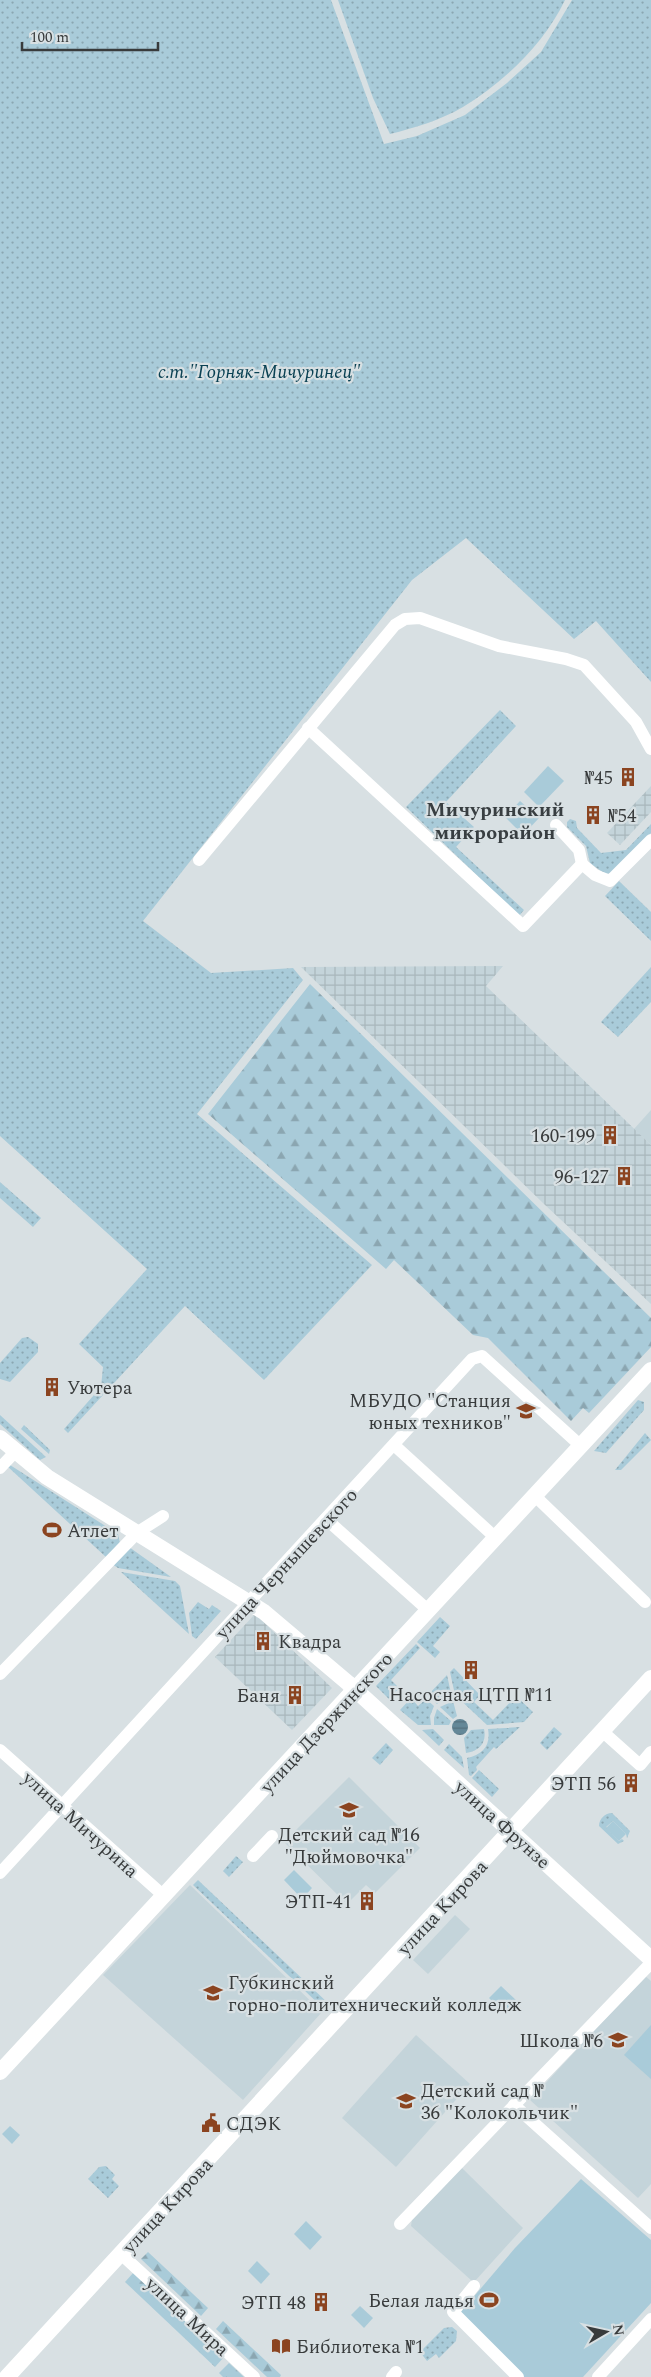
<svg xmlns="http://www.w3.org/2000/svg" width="651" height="2377" viewBox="0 0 651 2377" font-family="Spectral,serif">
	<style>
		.built { fill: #c4d4da }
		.industrial { fill: url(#industrial-grid) }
		.grass { fill: url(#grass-dots) }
		.forest { fill: url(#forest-firs) }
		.park { fill: #a9cbd9 }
		.water { fill: url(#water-rules) }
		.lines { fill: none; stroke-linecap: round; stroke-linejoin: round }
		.minor { stroke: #fff; stroke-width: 12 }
		.major { stroke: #fff; stroke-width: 16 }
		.labels { text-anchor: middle; stroke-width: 4.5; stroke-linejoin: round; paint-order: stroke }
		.park-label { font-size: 19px; font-style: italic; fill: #0a4153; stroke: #d8e0e3 }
		.poi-label { font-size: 19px; fill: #383b3c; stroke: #d8e0e3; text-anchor: end }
		.street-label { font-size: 19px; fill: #383b3c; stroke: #d8e0e3 }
		.neighbourhood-label { font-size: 20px; font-weight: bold; fill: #383e41; stroke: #d8e0e3 }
	</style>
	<defs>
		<pattern id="industrial-grid" width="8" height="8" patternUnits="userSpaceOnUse" patternTransform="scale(1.25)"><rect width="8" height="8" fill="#c4d4da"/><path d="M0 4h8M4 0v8" fill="none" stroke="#a9b7bc"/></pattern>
		<pattern id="grass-dots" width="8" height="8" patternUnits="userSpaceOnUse" patternTransform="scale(1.25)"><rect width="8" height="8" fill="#a9cbd9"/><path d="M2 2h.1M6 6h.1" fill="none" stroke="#8ba6b1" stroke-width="1.8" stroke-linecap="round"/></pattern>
		<pattern id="forest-firs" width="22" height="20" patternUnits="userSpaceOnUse" patternTransform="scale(1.25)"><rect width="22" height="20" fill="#a9cbd9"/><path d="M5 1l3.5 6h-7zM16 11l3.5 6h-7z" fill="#8ba6b1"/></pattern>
		<pattern id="water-rules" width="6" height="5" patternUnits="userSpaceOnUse" patternTransform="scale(1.25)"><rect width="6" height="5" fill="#648898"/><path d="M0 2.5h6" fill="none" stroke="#53707d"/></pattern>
	</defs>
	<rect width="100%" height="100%" fill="#d8e0e3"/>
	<g class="built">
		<path d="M651 1110V1145L634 1129Z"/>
		<path d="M349 1777 420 1848 375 1893 366 1885 347 1904 284 1842Z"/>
		<path d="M190 1885 322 2012 243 2100 103 1975Z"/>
		<path d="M455 1915 470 1929 428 1974 413 1960Z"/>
		<path d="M645 1976 651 1981V2184L638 2198 530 2100Z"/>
		<path d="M416 2035 470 2084 396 2167 342 2118Z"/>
		<path d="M461 2167 523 2228 475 2281H472L411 2226 412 2219Z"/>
	</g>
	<g class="industrial">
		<path d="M651 786V812L620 845 607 833Z"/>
		<path d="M503 966 486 986 651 1145V1304L544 1204 301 967Z"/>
		<path d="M255 1614 332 1688 292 1730 215 1657Z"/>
	</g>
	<g class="grass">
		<path d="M0 0H331L384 144 417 136 465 115 507 83 541 52 572 0H651V682L596 621 574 639 466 538 412 580 143 921 211 973 293 968 303 980 197 1114 372 1265 264 1380 185 1306 68 1433 64 1429 101 1387 103 1367 79 1344 147 1269 0 1136Z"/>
		<path d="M338 0H565C544 44 504 82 463 107 441 120 414 128 390 134L373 98Z"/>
		<path d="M500 710 516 726 446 802 474 827 456 847 524 910 519 916 406 807Z"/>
		<path d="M570 819 576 821 577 828 601 853 626 850 651 824V833L613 873 605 874 590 863 586 846 567 827V822Z"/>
		<path d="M619 881 651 912V941L605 896Z"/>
		<path d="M651 967V1002L618 1037 601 1022Z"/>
		<path d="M0 1182 41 1218 33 1227 0 1198Z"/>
		<path d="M28 1337 38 1344V1352L10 1382 0 1379V1363L22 1338Z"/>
		<path d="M638 1400 644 1402V1410L606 1453 594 1451Z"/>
		<path d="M0 1415 46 1457 40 1460 0 1424Z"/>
		<path d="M24 1425 50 1450 49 1454 21 1429Z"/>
		<path d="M645 1433 651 1440 621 1470H615Z"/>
		<path d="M10 1465 118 1534 120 1543 107 1558 7 1466Z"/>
		<path d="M129 1547 171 1577 118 1568 112 1564Z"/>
		<path d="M121 1572 175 1581 180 1586 189 1634Z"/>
		<path d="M198 1602 209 1609 212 1605 221 1611 196 1639 192 1636 189 1613Z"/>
		<path d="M440 1617 450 1626 433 1646 440 1652 435 1658 417 1642Z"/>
		<path d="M416 1644 420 1648 391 1680 399 1688 389 1699 376 1686Z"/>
		<path d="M454 1668 480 1695 474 1702 493 1720 516 1696 533 1712 524 1722 487 1725 455 1695 450 1672Z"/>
		<path d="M447 1675 452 1698H444L437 1704 428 1695Z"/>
		<path d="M411 1698 418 1706 426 1699 434 1706 430 1716 431 1725H418L400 1710Z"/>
		<path d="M453 1701 457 1716 453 1719 440 1707Z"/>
		<path d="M437 1709 451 1721 449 1725H434V1718Z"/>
		<path d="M520 1727 496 1749 494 1747 476 1767 477 1770 471 1776 469 1775 467 1758C483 1755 491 1745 488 1729Z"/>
		<path d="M554 1727 562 1734 547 1750 540 1743Z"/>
		<path d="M433 1729 444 1740 439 1746 422 1730Z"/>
		<path d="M484 1729C487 1743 479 1751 466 1753L464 1738 471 1730Z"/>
		<path d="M386 1743 393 1750 380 1765 372 1758Z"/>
		<path d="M449 1744 462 1757 464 1768 444 1750Z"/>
		<path d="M479 1770 499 1789 492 1797 472 1778Z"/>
		<path d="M612 1813 630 1831 627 1838 626 1834 613 1821 606 1827 619 1841 622 1839 624 1841 618 1844 599 1826C599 1819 605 1813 612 1813Z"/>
		<path d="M236 1856 243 1862 229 1877 223 1871Z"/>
		<path d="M198 1880 329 2004 324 2009 193 1885Z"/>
		<path d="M106 2166 115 2175 112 2179 119 2186 108 2198 88 2179 99 2167Z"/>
		<path d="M452 2327 457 2331 456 2341 439 2358 436 2354 427 2361 420 2352 444 2328Z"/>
	</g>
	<g class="forest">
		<path d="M310 984 651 1318V1347L589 1413 583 1408 571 1421 488 1338 473 1335 394 1260 386 1269 208 1114Z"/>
		<path d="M148 2252 208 2308 201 2316 141 2259Z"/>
		<path d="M134 2272 224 2357 215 2367 125 2282Z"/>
		<path d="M223 2321 281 2375 280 2377H267L216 2329Z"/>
		<path d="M229 2363 244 2377H223L219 2373Z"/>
	</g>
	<g class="park">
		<path d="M548 766 564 781 539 807 524 792Z"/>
		<path d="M520 801 539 818 523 835 505 817Z"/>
		<path d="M613 1821 626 1834 619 1841 606 1828Z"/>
		<path d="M294 1870 312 1888 302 1899 284 1880Z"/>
		<path d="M501 1986 518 2002 506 2015 489 1998Z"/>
		<path d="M651 2025V2079L624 2055Z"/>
		<path d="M10 2126 20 2135 12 2144 2 2134Z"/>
		<path d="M581 2179 651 2240V2303L583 2377H521L460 2313 515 2248Z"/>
		<path d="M306 2221 322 2237 310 2250 294 2234Z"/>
		<path d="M257 2261 270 2274 261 2284 248 2271Z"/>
		<path d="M360 2306 373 2318 364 2328 351 2315Z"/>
	</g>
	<circle class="water" cx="460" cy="1727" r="8"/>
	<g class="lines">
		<g class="minor">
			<path d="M308 728 523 926 582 864 595 875 610 881 651 840"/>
			<path d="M556 825 579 850 582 864"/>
			<path d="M199 860 395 625 405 619 420 618 499 646 566 659 584 665 636 722 651 749"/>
			<path d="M394 1445 496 1538"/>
			<path d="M0 1468 15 1452"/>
			<path d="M535 1496 645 1602"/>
			<path d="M326 1519 429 1611"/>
			<path d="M0 1674 138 1532 163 1516"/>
			<path d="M602 1731 640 1765 651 1752"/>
			<path d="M0 1750 164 1896"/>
			<path d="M253 1856 272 1836"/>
			<path d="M0 1873 472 1359 482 1356 581 1446"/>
			<path d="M514 2105 651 2228"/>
			<path d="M400 2224 651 1963"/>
			<path d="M121 2254 254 2377"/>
			<path d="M474 2286 453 2312 518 2377"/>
			<path d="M392 2377 396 2372"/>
			<path d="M598 2377 651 2319"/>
		</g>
		<g class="major">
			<path d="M0 1438 47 1477 264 1612 348 1683 651 1959"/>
			<path d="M0 2072 651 1370"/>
			<path d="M7 2377 651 1678"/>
		</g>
	</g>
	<defs>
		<g id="building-bare" transform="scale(1.5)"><path d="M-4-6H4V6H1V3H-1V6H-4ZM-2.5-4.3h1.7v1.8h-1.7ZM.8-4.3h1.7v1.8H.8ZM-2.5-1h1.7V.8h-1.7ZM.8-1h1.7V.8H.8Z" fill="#8b4420" stroke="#d8e0e3" stroke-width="2.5" paint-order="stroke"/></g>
		<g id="school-bare" transform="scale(1.5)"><path d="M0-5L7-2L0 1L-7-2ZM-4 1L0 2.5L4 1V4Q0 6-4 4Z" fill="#8b4420" stroke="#d8e0e3" stroke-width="2.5" paint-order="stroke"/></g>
		<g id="stadium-bare" transform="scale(1.5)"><path d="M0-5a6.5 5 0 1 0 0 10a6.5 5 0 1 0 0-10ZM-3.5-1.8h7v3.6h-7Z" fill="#8b4420" stroke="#d8e0e3" stroke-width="2.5" paint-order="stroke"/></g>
		<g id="university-bare" transform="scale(1.5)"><path d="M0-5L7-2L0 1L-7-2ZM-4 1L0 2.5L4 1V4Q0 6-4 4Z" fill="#8b4420" stroke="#d8e0e3" stroke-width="2.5" paint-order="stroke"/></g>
		<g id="civic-bare" transform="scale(1.5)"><path d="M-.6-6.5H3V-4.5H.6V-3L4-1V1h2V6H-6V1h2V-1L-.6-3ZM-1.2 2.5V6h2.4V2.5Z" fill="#8b4420" stroke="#d8e0e3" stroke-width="2.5" paint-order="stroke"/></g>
		<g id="library-bare" transform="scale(1.5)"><path d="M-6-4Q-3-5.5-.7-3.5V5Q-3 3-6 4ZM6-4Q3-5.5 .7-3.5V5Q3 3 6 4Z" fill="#8b4420" stroke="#d8e0e3" stroke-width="2.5" paint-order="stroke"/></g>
	</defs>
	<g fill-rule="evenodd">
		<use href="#building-bare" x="628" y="777"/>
		<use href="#building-bare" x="593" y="815"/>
		<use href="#building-bare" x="610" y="1135"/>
		<use href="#building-bare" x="624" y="1176"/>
		<use href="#building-bare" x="52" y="1387"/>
		<use href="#school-bare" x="526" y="1411"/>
		<use href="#stadium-bare" x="52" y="1530"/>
		<use href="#building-bare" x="263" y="1641"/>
		<use href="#building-bare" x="471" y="1670"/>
		<use href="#building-bare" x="295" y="1695"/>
		<use href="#building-bare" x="631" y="1783"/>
		<use href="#school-bare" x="349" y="1810"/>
		<use href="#building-bare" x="367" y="1901"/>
		<use href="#university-bare" x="213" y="1993"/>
		<use href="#school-bare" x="618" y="2040"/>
		<use href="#school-bare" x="406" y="2101"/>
		<use href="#civic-bare" x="211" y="2123"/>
		<use href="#stadium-bare" x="489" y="2300"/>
		<use href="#building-bare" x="321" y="2302"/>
		<use href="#library-bare" x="281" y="2346"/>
	</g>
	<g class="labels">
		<g class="park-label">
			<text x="259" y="378">с.т."Горняк-Мичуринец"</text>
		</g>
		<g class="poi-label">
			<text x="613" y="784">№45</text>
			<text x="608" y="822" text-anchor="start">№54</text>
			<text x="595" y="1142">160-199</text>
			<text x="609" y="1183">96-127</text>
			<text x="67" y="1394" text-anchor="start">Уютера</text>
			<text x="511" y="1407">МБУДО "Станция<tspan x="511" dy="22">юных техников"</tspan></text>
			<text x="67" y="1537" text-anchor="start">Атлет</text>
			<text x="278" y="1648" text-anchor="start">Квадра</text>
			<text x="471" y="1701" text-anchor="middle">Насосная ЦТП №11</text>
			<text x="280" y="1702">Баня</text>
			<text x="616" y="1790">ЭТП 56</text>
			<text x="349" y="1841" text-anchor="middle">Детский сад №16<tspan x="349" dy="22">"Дюймовочка"</tspan></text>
			<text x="352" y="1908">ЭТП-41</text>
			<text x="228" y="1989" text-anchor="start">Губкинский<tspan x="228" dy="22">горно-политехнический колледж</tspan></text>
			<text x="603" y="2047">Школа №6</text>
			<text x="421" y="2097" text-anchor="start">Детский сад №<tspan x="421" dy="22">36 "Колокольчик"</tspan></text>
			<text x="226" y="2130" text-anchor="start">СДЭК</text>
			<text x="474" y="2307">Белая ладья</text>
			<text x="306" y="2309">ЭТП 48</text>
			<text x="296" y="2353" text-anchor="start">Библиотека №1</text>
		</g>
		<g class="street-label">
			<text transform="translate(286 1563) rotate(-47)" y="7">улица Чернышевского</text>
			<text transform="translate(326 1722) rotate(-47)" y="7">улица Дзержинского</text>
			<text transform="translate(81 1824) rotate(42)" y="7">улица Мичурина</text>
			<text transform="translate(503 1824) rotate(42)" y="7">улица Фрунзе</text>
			<text transform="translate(442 1907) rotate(-47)" y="7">улица Кирова</text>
			<text transform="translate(167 2205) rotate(-47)" y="7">улица Кирова</text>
			<text transform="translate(188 2316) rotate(43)" y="7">улица Мира</text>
		</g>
		<g class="neighbourhood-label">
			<text x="495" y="816">Мичуринский<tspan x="495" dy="23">микрорайон</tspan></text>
		</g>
	</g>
	<g transform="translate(606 2332) rotate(81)" stroke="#d8e0e3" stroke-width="4" paint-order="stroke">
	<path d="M0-4L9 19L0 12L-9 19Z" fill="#383b3c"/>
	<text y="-8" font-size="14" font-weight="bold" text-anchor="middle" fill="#383b3c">N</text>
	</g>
	<path d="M22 42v8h136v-8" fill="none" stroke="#383b3c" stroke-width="2.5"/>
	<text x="30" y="42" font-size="15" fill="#383b3c" stroke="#d8e0e3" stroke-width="4" paint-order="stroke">100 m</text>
</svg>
